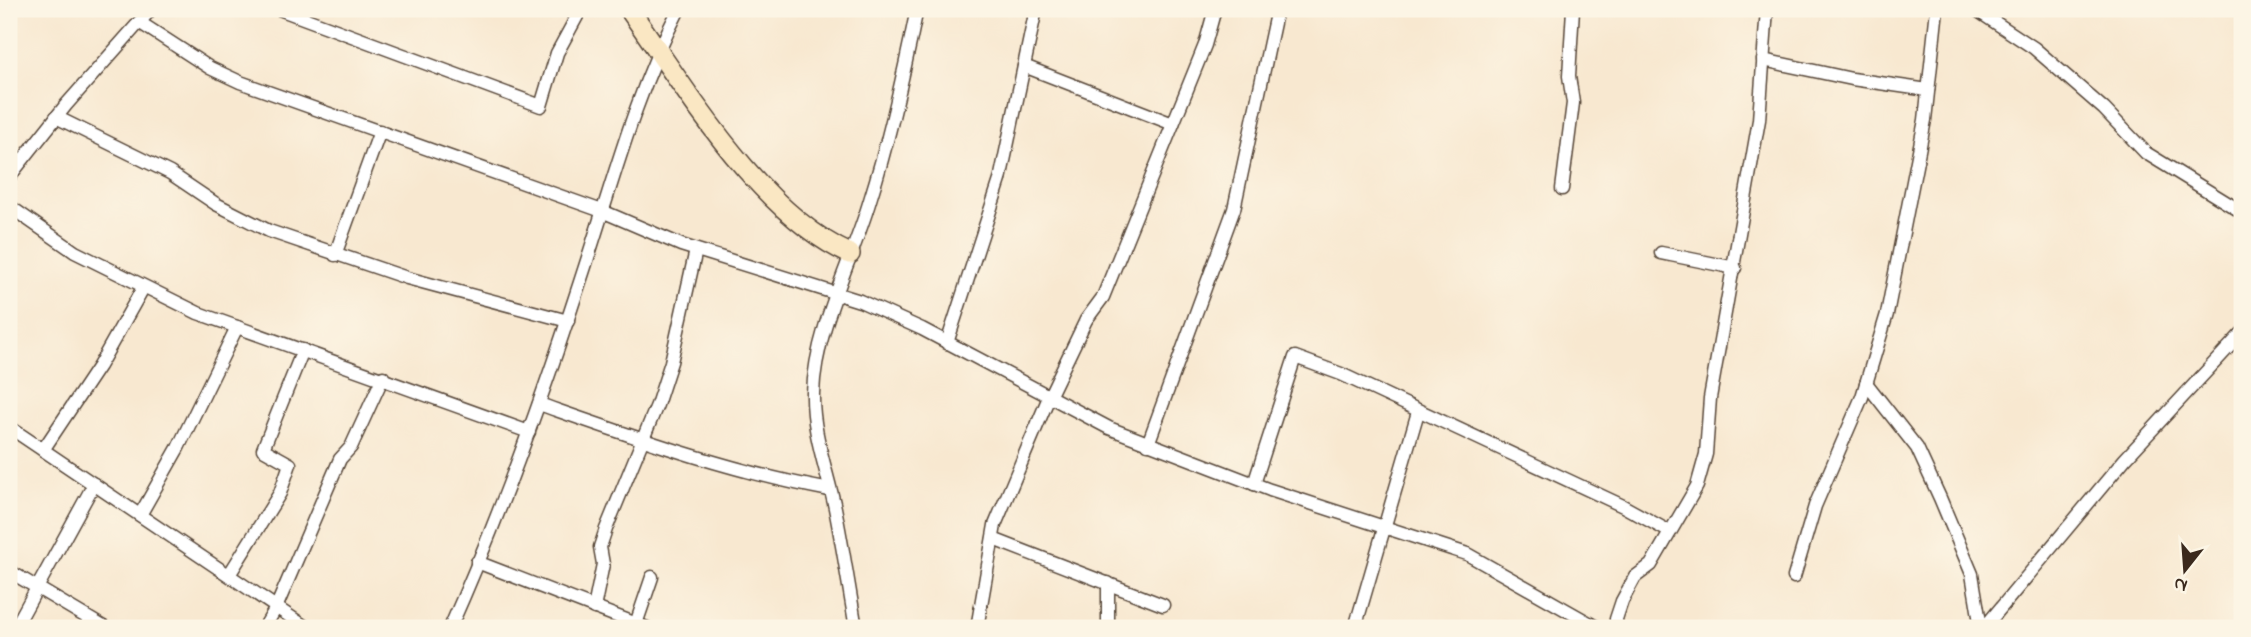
<svg xmlns="http://www.w3.org/2000/svg" width="2251" height="637" viewBox="0 0 2251 637" font-family="'Indie Flower',sans-serif">
	<style>
		.lines { fill: none; stroke-linecap: round; stroke-linejoin: round }
		.street-casing { stroke: #574639; stroke-width: 15 }
		.secondary-casing { stroke: #574639; stroke-width: 22 }
		.street { stroke: #fff; stroke-width: 12 }
		.secondary { stroke: #fae7c3; stroke-width: 19 }
	</style>
	<rect width="100%" height="100%" fill="#fcf5e5"/>
	<filter id="ink" filterUnits="userSpaceOnUse"><feTurbulence type="fractalNoise" baseFrequency=".0143" numOctaves="2"/><feDisplacementMap in="SourceGraphic" scale="14" xChannelSelector="R" yChannelSelector="G"/><feConvolveMatrix kernelMatrix="1 2 1 2 8 2 1 2 1" color-interpolation-filters="sRGB"/></filter>
	<filter id="wash" filterUnits="userSpaceOnUse"><feTurbulence type="fractalNoise" baseFrequency=".00686" numOctaves="4" result="noise"/><feDisplacementMap in="SourceGraphic" scale="28" xChannelSelector="R" yChannelSelector="G"/><feGaussianBlur stdDeviation="1.57" result="paint"/><feColorMatrix in="noise" values="0 0 0 0 0 0 0 0 0 0 0 0 0 0 0 0 0 1.4 0 .05"/><feComposite in="paint" operator="in"/></filter>
	<g filter="url(#wash)">
		<rect width="100%" height="100%" fill="#f8e8d0"/>
	</g>
	<g filter="url(#ink)">
		<g class="lines">
			<g class="street-casing">
				<g id="street">
					<path d="M279 9 541 106 557 53 581 9"/>
					<path d="M1975 9 2034 48 2104 109 2146 153 2242 212"/>
					<path d="M139 22 210 68 240 82 602 211 681 245 860 301 922 329 1109 428 1270 490 1467 554 1598 628"/>
					<path d="M1763 60 1852 79 1928 90"/>
					<path d="M1024 66 1173 124"/>
					<path d="M56 117 170 173 216 204 269 231 407 278 568 321"/>
					<path d="M9 177 66 105 151 9"/>
					<path d="M1562 189 1573 103 1569 76 1573 9"/>
					<path d="M9 206 75 252 198 313 529 432"/>
					<path d="M1661 253 1735 268"/>
					<path d="M335 255 380 131"/>
					<path d="M947 343 1000 180 1036 9"/>
					<path d="M1866 383 1917 448 1940 498 1972 574 1981 628"/>
					<path d="M539 404C634 437 731 472 830 490"/>
					<path d="M9 427 307 628"/>
					<path d="M1148 444 1234 209 1277 9"/>
					<path d="M43 450 99 366 143 288"/>
					<path d="M1254 484 1295 357 1341 374 1623 506 1670 532"/>
					<path d="M140 515 178 448 237 327"/>
					<path d="M993 539 1163 605"/>
					<path d="M477 562 647 628"/>
					<path d="M9 571 105 628"/>
					<path d="M229 575 280 493 290 464 263 449 303 350"/>
					<path d="M1794 577 1815 506 1862 397 1887 314 1925 120 1937 9"/>
					<path d="M594 608 603 564 600 547 606 529 657 405 671 362 696 250"/>
					<path d="M636 624 652 577"/>
					<path d="M15 628 94 484"/>
					<path d="M264 628 276 608 340 459 351 447 383 377"/>
					<path d="M450 628C500 516 542 399 580 282 611 189 634 96 679 9"/>
					<path d="M856 628C849 588 843 548 835 508 827 470 812 432 813 393 815 329 852 261 870 200 890 137 904 73 917 9"/>
					<path d="M977 628 995 525 1049 397 1086 320 1103 297 1205 45 1215 9"/>
					<path d="M1108 628V583"/>
					<path d="M1355 628 1418 412"/>
					<path d="M1617 628 1616 619 1622 601 1635 577 1651 565 1697 486 1706 454 1710 398 1759 120 1767 9"/>
					<path d="M1984 628 2125 459 2242 333"/>
				</g>
			</g>
			<g class="secondary-casing">
				<path id="secondary" d="M629 9C686 89 759 213 850 254"/>
			</g>
			<use href="#street" class="street"/>
			<use href="#secondary" class="secondary"/>
		</g>
	</g>
	<rect width="2251" height="637" fill="none" stroke="#fcf5e5" stroke-width="35"/>
	<g transform="translate(2185 570) rotate(197)" stroke="#fcf5e5" stroke-width="5" paint-order="stroke">
	<path d="M0-5L12 26L0 18L-12 26Z" fill="#3b2a1e"/>
	<text y="-10" font-size="19" font-weight="bold" text-anchor="middle" fill="#3b2a1e">N</text>
	</g>
</svg>
